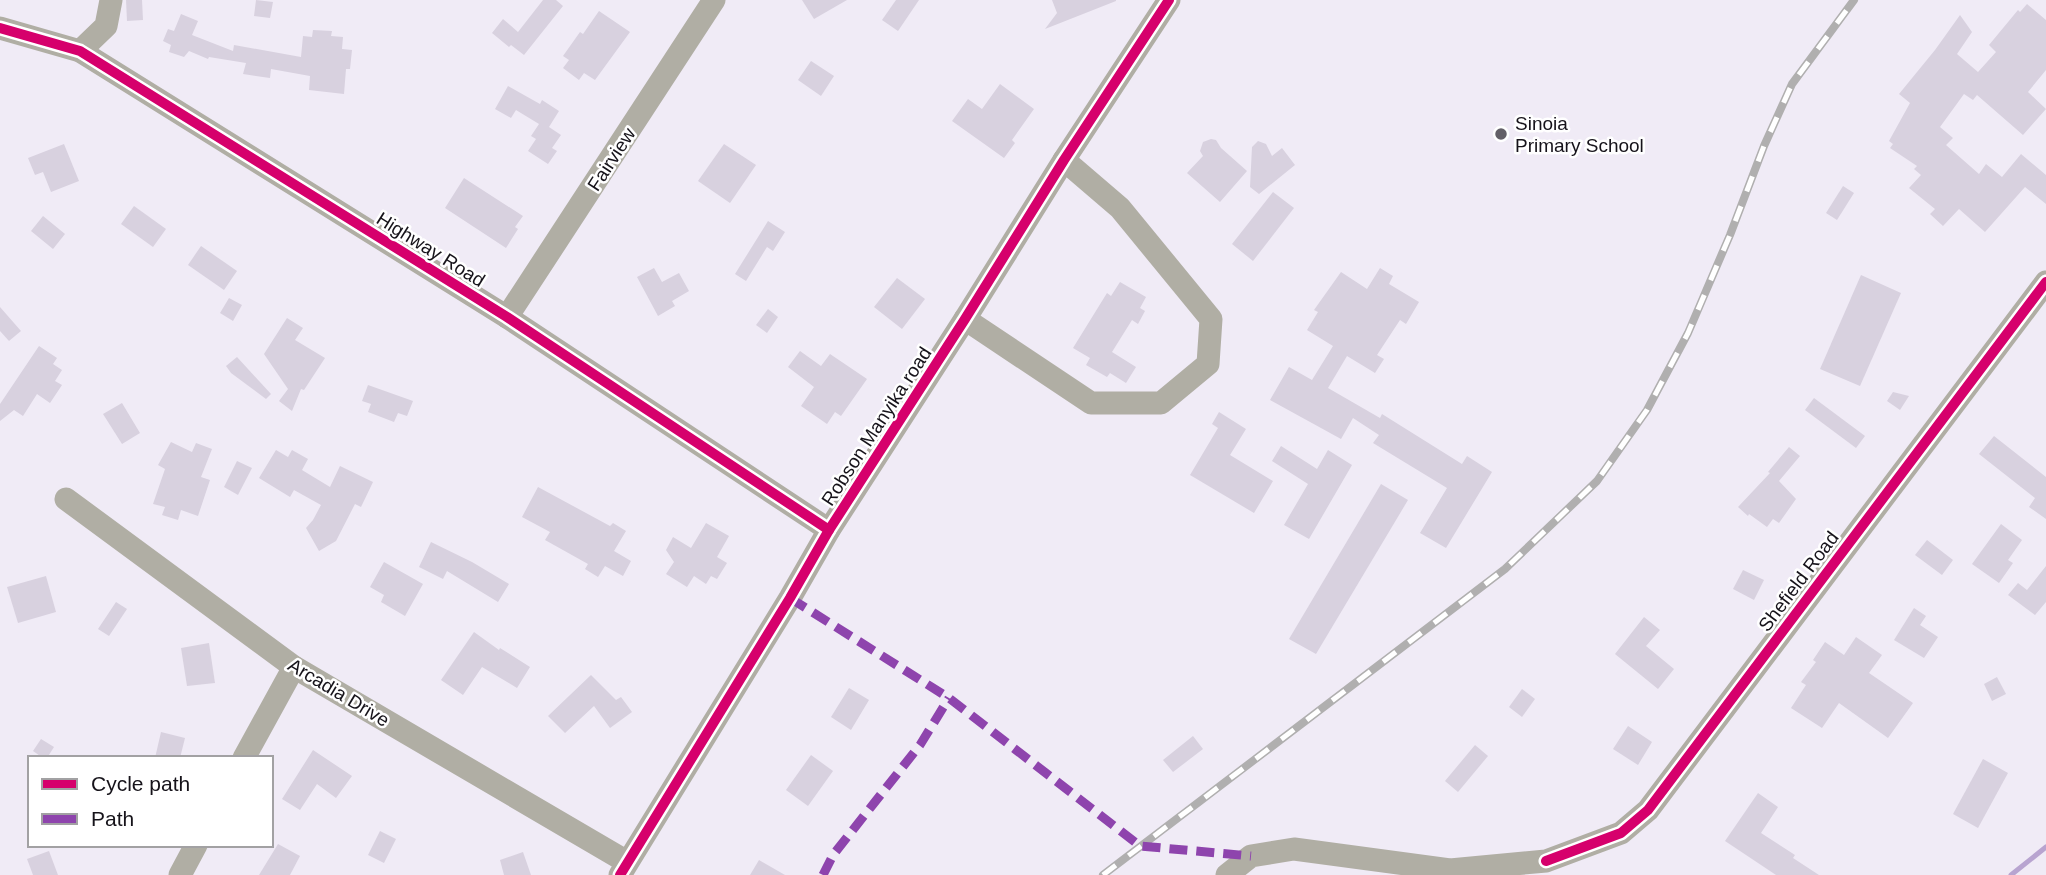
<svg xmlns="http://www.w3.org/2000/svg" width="2046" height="875" viewBox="0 0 2046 875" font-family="Helvetica,sans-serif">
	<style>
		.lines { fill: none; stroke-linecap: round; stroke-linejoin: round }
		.stream { stroke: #b8a4d0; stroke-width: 5 }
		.building { fill: #d8d1df }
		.minor { stroke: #b0aea4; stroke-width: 23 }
		.rail-casing { stroke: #b0afaf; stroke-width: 8 }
		.rail { stroke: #fff; stroke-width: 5; stroke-dasharray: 16; stroke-linecap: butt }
		.quiet { stroke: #8e44ad; stroke-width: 9; stroke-dasharray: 18 9; stroke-linecap: butt }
		.cycleway-casing { stroke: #fff; stroke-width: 15 }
		.cycleway { stroke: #d6006c; stroke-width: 10 }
		.poi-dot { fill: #625f67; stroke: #fff; stroke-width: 2.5 }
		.labels { text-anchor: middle; stroke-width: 5; stroke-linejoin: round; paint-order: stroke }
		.poi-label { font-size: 19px; fill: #16131a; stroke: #fff; text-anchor: start }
		.street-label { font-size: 19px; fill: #16131a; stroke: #fff }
	</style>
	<rect width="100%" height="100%" fill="#f0ebf6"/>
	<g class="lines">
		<path class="stream" d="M2011 875 2046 847"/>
	</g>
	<g class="building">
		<path d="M126 0H142L143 20 127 21Z"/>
		<path d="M256 0 273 2 270 18 254 16Z"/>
		<path d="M543 0H556L563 6 524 55 511 45 509 47 492 33 503 19 518 32Z"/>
		<path d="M802 0H847L814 19Z"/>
		<path d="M896 0H919L898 31 882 20Z"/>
		<path d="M1052 0H1116V1L1045 29 1057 13Z"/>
		<path d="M2027 4 2046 20V70L2028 92 2046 109 2023 135 1977 95 1973 100 1964 94 1940 127 1953 138 1946 145 1979 174 1986 164 2002 177 2021 154 2046 175V204L2025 187 1985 232 1959 209 1943 226 1930 214 1935 209 1909 188 1921 175 1914 169 1917 166 1890 148 1893 144 1889 141 1910 103 1899 94 1935 50 1960 15 1972 32 1957 54 1978 72 1996 52 1989 45 2018 10 2020 12Z"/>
		<path d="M599 11 630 32 595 80 584 73 579 80 563 68 569 60 563 56 580 32 583 34Z"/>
		<path d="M181 14 198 21 192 35 233 51 234 45 301 57 303 36 312 37 313 30 332 31 331 36 343 37 342 49 352 50 350 69H346L344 94 309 90 310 76 271 69 270 78 243 74 246 63 209 57 208 59 189 51 184 57 169 52 171 45 163 41 168 29 174 31Z"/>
		<path d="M811 61 834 76 821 96 798 80Z"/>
		<path d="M1000 84 1034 109 1012 140 1015 143 1004 158 952 121 968 99 982 109Z"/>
		<path d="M508 86 540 104 542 100 559 111 549 127 561 135 552 148 557 151 548 164 528 151 536 139 531 136 539 124 516 110 511 118 495 109Z"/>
		<path d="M1211 139 1216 140 1221 148 1247 171 1220 202 1187 173 1203 156 1200 151 1203 142Z"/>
		<path d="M1258 141 1266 144 1272 156 1282 148 1295 165 1259 194 1250 187 1252 147Z"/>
		<path d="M64 144 79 181 51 192 43 172 35 175 28 158Z"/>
		<path d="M724 144 756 165 730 203 698 181Z"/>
		<path d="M464 178 523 216 515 227 518 229 506 248 445 208Z"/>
		<path d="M1843 186 1854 193 1837 220 1826 213Z"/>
		<path d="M1273 192 1294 208 1253 261 1232 244Z"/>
		<path d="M134 206 166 229 153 247 121 224Z"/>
		<path d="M43 216 65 234 53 249 31 231Z"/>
		<path d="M768 221 785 232 773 251 767 247 746 281 735 274Z"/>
		<path d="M201 246 237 271 224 290 188 265Z"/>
		<path d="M654 268 662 282 679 273 689 291 672 301 675 306 658 316 637 277Z"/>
		<path d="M1380 268 1393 276 1389 284 1419 302 1406 324 1400 320 1377 355 1384 359 1375 373 1347 356 1328 388 1380 418 1382 414 1462 464 1467 456 1492 472 1446 548 1420 533 1447 488 1373 443 1379 435 1353 418 1341 439 1270 400 1289 367 1312 380 1333 346 1307 330 1318 312 1314 310 1341 272 1367 289Z"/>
		<path d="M1861 275 1901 293 1860 386 1820 369Z"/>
		<path d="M897 278 925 299 902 329 874 307Z"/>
		<path d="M1120 282 1146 297 1140 308 1145 311 1138 324 1132 320 1112 352 1136 367 1126 383 1110 373 1107 377 1086 365 1090 358 1073 348 1107 293 1111 296Z"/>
		<path d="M229 298 242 305 233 321 220 313Z"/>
		<path d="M0 307 21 331 9 341 0 331Z"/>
		<path d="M768 309 778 317 767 333 756 325Z"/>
		<path d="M287 318 303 328 295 340 325 358 304 390 301 389 292 411 279 401 288 389 264 354Z"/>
		<path d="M39 346 57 358 53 364 62 370 55 381 62 385 50 403 37 394 23 416 14 410 0 421V404Z"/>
		<path d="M800 351 821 366 830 354 867 379 841 416 835 412 827 424 801 406 814 387 788 367Z"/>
		<path d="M237 357 271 394 266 399 231 373 226 366Z"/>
		<path d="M368 385 413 401 407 416 398 413 394 422 368 412 371 404 362 401Z"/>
		<path d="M1893 392 1909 396 1900 410 1887 401Z"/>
		<path d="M1814 398 1865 436 1856 448 1805 410Z"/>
		<path d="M122 403 140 433 122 444 103 414Z"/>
		<path d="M1219 412 1246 429 1230 455 1273 481 1254 513 1190 475 1218 428 1212 424Z"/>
		<path d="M1994 436 2046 477V519L2029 507 2035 498 1979 454Z"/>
		<path d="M171 442 192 452 196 443 212 449 201 477 210 480 198 516 181 510 178 520 162 515 165 507 153 504 165 469 158 465Z"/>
		<path d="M1281 446 1317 469 1328 450 1352 465 1309 539 1284 525 1308 484 1272 461Z"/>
		<path d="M1789 447 1800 456 1779 481 1796 499 1779 523 1773 519 1767 527 1749 514 1748 516 1738 507 1770 473 1768 472Z"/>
		<path d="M276 450 288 457 292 450 308 459 302 470 330 487 340 466 373 482 361 507 355 504 336 541 319 551 306 528 313 520 321 505 294 490 290 497 259 478Z"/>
		<path d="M237 461 252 468 238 495 224 487Z"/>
		<path d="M1381 484 1408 500 1316 654 1289 639Z"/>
		<path d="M538 487 610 526 613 523 626 531 614 551 631 561 623 576 605 566 598 577 585 569 588 564 545 540 550 532 522 517Z"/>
		<path d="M706 523 729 536 717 557 727 563 717 579 711 576 706 584 694 576 687 587 666 574 674 562 666 550 673 537 691 548Z"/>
		<path d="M2001 524 2022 540 2008 560 2013 563 1999 583 1972 564Z"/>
		<path d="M1927 540 1953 560 1942 575 1915 555Z"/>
		<path d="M431 542 472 562 509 584 498 602 447 571 443 579 419 567Z"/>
		<path d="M384 562 423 584 405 616 381 602 384 595 370 587Z"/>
		<path d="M2046 566V602L2035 615 2008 595 2018 583 2027 590Z"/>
		<path d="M1743 570 1764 580 1754 600 1733 589Z"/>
		<path d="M46 576 56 612 18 623 7 587Z"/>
		<path d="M116 602 127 609 109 636 98 629Z"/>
		<path d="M1914 608 1926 616 1920 625 1938 637 1924 658 1894 640Z"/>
		<path d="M1644 617 1660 630 1646 646 1674 669 1658 689 1615 654Z"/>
		<path d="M474 632 499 650 500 648 530 667 517 688 482 667 463 695 441 680Z"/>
		<path d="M1856 637 1882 655 1869 673 1913 703 1888 738 1839 703 1822 728 1791 708 1806 685 1801 682 1816 662 1813 660 1825 642 1844 655Z"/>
		<path d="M209 643 215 683 187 686 181 648Z"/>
		<path d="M591 675 616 700 621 697 632 712 610 728 594 706 565 733 548 716Z"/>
		<path d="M1997 677 2006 694 1992 701 1984 684Z"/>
		<path d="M849 688 869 700 851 730 831 717Z"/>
		<path d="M1522 689 1535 699 1522 717 1509 707Z"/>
		<path d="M1628 726 1652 742 1638 765 1613 749Z"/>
		<path d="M161 732 185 738 180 758H155Z"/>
		<path d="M1193 736 1203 749 1173 772 1163 760Z"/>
		<path d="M41 739 54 747 47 758H43L33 751Z"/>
		<path d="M1475 745 1488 756 1458 792 1445 781Z"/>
		<path d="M313 750 352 776 336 798 317 784 300 810 282 799Z"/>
		<path d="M811 755 833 771 808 806 786 790Z"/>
		<path d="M1983 759 2008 773 1978 828 1953 814Z"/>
		<path d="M1758 793 1778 807 1761 833 1795 855 1793 858 1819 875H1776L1725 841Z"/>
		<path d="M380 831 396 839 384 863 368 855Z"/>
		<path d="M278 844 300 856 290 875H259Z"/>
		<path d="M49 851 58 875H33L27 859Z"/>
		<path d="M523 852 531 875H504L500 860Z"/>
		<path d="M759 860 785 875H750Z"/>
	</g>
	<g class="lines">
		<g class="minor">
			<path d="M0 28 80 51 507 317 829 530"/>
			<path d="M80 51 106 26 111 0"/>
			<path d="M507 317 714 0"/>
			<path d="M965 319 1091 403H1161L1208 364 1211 319 1120 208 1064 160"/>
			<path d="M66 499 294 667 627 862"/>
			<path d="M244 758 294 667"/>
			<path d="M180 875 196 845"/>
			<path d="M620 875 790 598 829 530 965 319 1064 160 1169 0"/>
			<path d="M1227 875 1251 856 1294 849 1450 870 1546 861 1621 833 1648 810 2046 282"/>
		</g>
		<g class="rail-casing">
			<path id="rail" d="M1103 875 1505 569 1597 481 1647 410 1688 333 1730 235 1764 146 1792 84 1854 0"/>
		</g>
		<use href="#rail" class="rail"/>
		<g class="quiet">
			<path d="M790 598 949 698 1140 846 1251 856"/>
			<path d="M823 875 833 855 920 745 949 698"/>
		</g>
		<g class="cycleway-casing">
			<g id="cycleway">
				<path d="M0 28 80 51 507 317 829 530"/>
				<path d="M1546 861 1621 833 1648 810 2046 282"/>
				<path d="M620 875 790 598 829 530 965 319 1064 160 1169 0"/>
			</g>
		</g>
		<use href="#cycleway" class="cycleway"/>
	</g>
	<circle class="poi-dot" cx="1501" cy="134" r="7"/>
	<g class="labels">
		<g class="poi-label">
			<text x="1515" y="130">Sinoia<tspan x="1515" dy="22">Primary School</tspan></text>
		</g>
		<g class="street-label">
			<text transform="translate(611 159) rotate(-57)" y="7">Fairview</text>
			<text transform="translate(431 249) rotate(32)" y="7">Highway Road</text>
			<text transform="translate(876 426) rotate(-57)" y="7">Robson Manyika road</text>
			<text transform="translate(1798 581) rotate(-53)" y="7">Shefield Road</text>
			<text transform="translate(339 692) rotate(31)" y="7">Arcadia Drive</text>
		</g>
	</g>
	<rect x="28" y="756" width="245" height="91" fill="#ffffff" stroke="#a2a1a3" stroke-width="2"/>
	<rect x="42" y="779" width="35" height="10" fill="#d6006c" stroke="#a2a1a3" stroke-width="2"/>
	<text x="91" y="791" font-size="21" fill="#16131a">Cycle path</text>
	<rect x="42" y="814" width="35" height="10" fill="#8e44ad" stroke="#a2a1a3" stroke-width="2"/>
	<text x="91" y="826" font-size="21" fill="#16131a">Path</text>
</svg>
